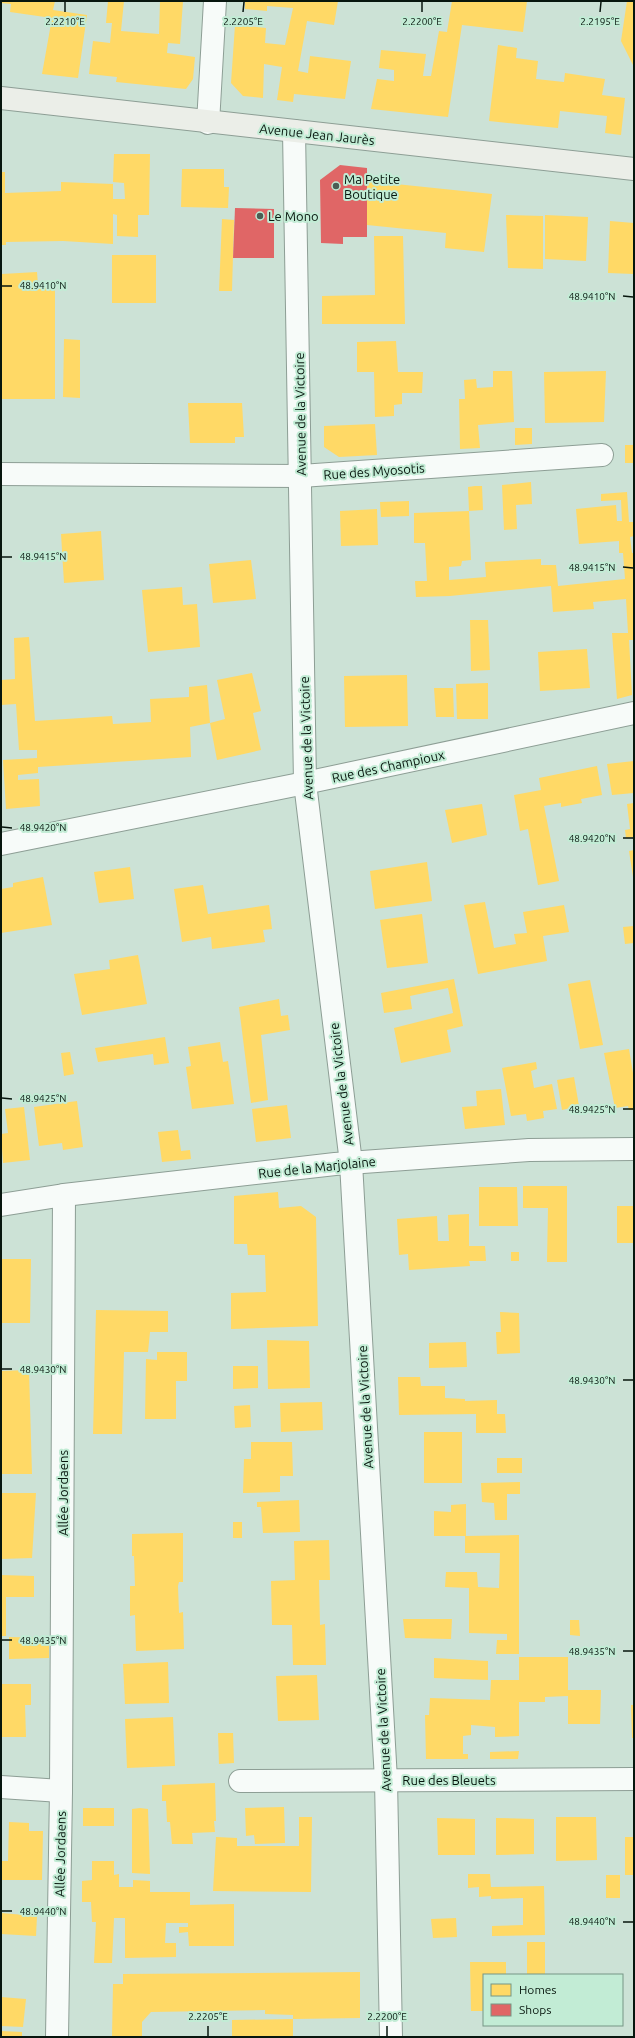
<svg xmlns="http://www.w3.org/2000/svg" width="635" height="2038" viewBox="0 0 635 2038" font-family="Ubuntu,sans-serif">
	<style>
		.homes { fill: #ffd966 }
		.shops { fill: #e06666 }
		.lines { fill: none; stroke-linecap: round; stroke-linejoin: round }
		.street-casing { stroke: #8d9e95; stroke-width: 24 }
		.secondary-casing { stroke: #8d9e95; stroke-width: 24 }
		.street { stroke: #f7fbf9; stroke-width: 22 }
		.secondary { stroke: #ebeee8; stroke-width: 22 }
		.ticks { fill: none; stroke: #07160e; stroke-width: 1.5 }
		.poi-dot { fill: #4c5d54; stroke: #c2ecd5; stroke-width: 1.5 }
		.labels { text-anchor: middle; stroke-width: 4; stroke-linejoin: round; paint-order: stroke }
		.street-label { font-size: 13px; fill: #07160e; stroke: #c2ecd5 }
		.poi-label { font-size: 13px; fill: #07160e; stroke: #c2ecd5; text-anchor: start }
		.ticks-label { font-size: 10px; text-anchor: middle; fill: #07160e; stroke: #c2ecd5; stroke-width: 4; stroke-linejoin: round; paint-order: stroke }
	</style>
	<rect width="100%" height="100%" fill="#cce2d6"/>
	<g class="homes">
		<path d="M1 1H55L53 10 87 15 78 78 42 74 52 18 10 12 11 4 1 3Z"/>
		<path d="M108 1H124L121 31 159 34 160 1H183L180 44 168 43 167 53 195 57 193 79 186 89 116 82 117 77 89 74 93 41 110 43 112 23H106Z"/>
		<path d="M245 1H338L334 25 307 21 298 71 308 73 310 56 351 61 345 99 294 94 293 102 277 100 282 67 264 64 263 98 243 96 231 83 235 25 266 28 265 43 285 45 293 8 267 6V11L245 9Z"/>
		<path d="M452 1H527L523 32 462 25 448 117 371 109 377 79 394 81V70L379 68 381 50 426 54 423 76H431L439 31 447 32Z"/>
		<path d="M627 1H634V67L621 41Z"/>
		<path d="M498 45 517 48 516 58 538 61 536 79 564 82 565 73 605 79 602 95 625 98 621 135 605 133 607 116 560 111 558 128 489 121Z"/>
		<path d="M114 154H150L149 215H138V237L117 236V215L113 214V244L63 241 6 242V245H1V172H5V193L61 191V182L113 184V199H125L124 183 113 182Z"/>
		<path d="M182 169H224V187H229L228 208 181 207Z"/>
		<path d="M367 181 492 194 484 252 445 248 446 233 367 225Z"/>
		<path d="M506 215 543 216V269L508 268Z"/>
		<path d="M545 215 588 217 586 261 545 259Z"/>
		<path d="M222 219 234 220 232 291H219Z"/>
		<path d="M610 221 634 223V274L608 273Z"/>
		<path d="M374 236H403L405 324H322V296L375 295Z"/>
		<rect x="112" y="255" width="44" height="48"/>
		<path d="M37 272 38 285H55V399H1L2 274Z"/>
		<path d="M64 339 80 340V398L63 397Z"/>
		<path d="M396 341 398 372H423L422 393H402V404L394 405V416L375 417 374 372H357V342Z"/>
		<path d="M493 371H512L514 422 478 425 480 448 460 449 459 399H465L464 380 476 379 477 388 493 387Z"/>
		<path d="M606 371 604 422 545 423 544 372Z"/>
		<path d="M188 403H242L244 437H235V443H190Z"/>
		<path d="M375 424 377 455 339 457 324 447V426Z"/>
		<path d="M515 428H532V444L515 445Z"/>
		<rect x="625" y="445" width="9" height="18"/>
		<path d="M531 482 532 504 516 505 517 529 504 530 502 485Z"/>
		<path d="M475 486H482L483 510 469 511 468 487Z"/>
		<path d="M627 492 629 522H634V536L630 537 632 553H634V640H629L632 695 617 699 612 633H628L626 599 593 602 594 609 553 612 551 586 450 596 416 597 415 581H427L425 543H414V513L469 511 471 560 462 561 461 566 449 567V580L486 577 485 562 541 559V565H556L558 586 625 579 623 553H619V541L579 544 576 509 616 505 617 521H622L621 500 601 501V494Z"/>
		<path d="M409 501V516L381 517 380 502Z"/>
		<path d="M377 509 378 545 341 546 340 511Z"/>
		<path d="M101 531 104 580 64 583 61 534Z"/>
		<path d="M251 560 256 599 213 603 209 564Z"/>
		<path d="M182 587 183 605 197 604 200 647 148 652 142 590Z"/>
		<path d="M470 620H488L490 670 471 671Z"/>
		<path d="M29 637 35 721 112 716 113 724 151 722 150 699 189 697V687L207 685 210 723 190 727 191 757 38 767V773L18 775V780L39 779 40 806 6 809 3 760 37 758V750H19L16 704 1 705V680L15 679 14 638Z"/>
		<path d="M587 649 590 688 540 691 538 652Z"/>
		<path d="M252 673 261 711 253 713 261 750 217 760 210 723 225 719 217 680Z"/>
		<path d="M407 675 408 726 345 727 344 676Z"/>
		<path d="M488 683V719H457L456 684Z"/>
		<path d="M434 688H453L454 717H436Z"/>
		<path d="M634 761V793L612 795 607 764Z"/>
		<path d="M597 766 602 795 581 799 582 803 561 807V803L544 806 559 881 538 885 528 829 520 831 514 795 541 790 539 778Z"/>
		<path d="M634 803V837L626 838 625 830 630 829 627 804Z"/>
		<path d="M482 804 487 835 452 843 445 810Z"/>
		<path d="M634 850V877H633L629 851Z"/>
		<path d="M427 862 432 901 375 909 370 871Z"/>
		<path d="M130 867 134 899 99 903 94 872Z"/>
		<path d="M43 877 52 925 1 933V889L13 887V883Z"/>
		<path d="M203 885 208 914 269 905 272 929 263 930 265 942 212 949 211 937 182 942 174 889Z"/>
		<path d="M485 902 494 948 516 944 514 934 527 933 523 912 564 905 569 932 543 936 547 961 478 974 464 905Z"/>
		<path d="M422 914 428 963 387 968 380 920Z"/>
		<path d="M634 926V943L625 944 623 927Z"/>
		<path d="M138 955 147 1004 82 1015 74 974 110 969 109 960Z"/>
		<path d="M454 979 463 1026 447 1030 451 1052 401 1063 394 1028 453 1013 448 988 410 996 412 1009 384 1013 381 993Z"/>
		<path d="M590 980 603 1045 580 1049 568 984Z"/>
		<path d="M279 999 281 1016 288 1015 290 1030 261 1035 268 1100 251 1103 239 1007Z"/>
		<path d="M165 1037 169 1063 154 1065 153 1054 98 1062 95 1048Z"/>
		<path d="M220 1042 223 1062 228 1061 234 1104 192 1109 186 1067 191 1066 188 1047Z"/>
		<path d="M629 1049 633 1073 634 1072V1110H629L628 1106 615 1108 604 1053Z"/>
		<path d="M70 1052 74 1074 64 1076 61 1053Z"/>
		<path d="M536 1062 537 1069 531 1071 534 1088 552 1084 557 1109 543 1111 544 1118 527 1121 526 1114 511 1116 502 1068Z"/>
		<path d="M574 1077 579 1106 562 1110 557 1080Z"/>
		<path d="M501 1089 505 1125 465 1129 462 1107 477 1106 476 1091Z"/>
		<path d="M77 1101 83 1147 63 1150 62 1143 39 1146 34 1107Z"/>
		<path d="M287 1105 291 1138 256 1142 252 1109Z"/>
		<path d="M24 1107 30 1160 3 1163 1 1134 8 1133 5 1109Z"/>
		<path d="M178 1130 181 1151 190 1150 191 1159 162 1162 158 1132Z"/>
		<path d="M523 1186H567V1262H547L548 1208H523Z"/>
		<path d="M479 1187H517L518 1226H479Z"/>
		<path d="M278 1192 279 1208 301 1206 316 1217 318 1326 231 1329V1293L266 1292 265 1255H248L247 1244H234V1196Z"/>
		<rect x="617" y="1206" width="17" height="37"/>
		<path d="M469 1214V1246H485L486 1261H469L470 1266 409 1270 408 1254 399 1255 397 1219 437 1216 438 1241H449L448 1215Z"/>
		<rect x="511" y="1252" width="8" height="9"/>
		<path d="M1 1259H31L30 1323H1Z"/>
		<path d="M96 1310 168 1311V1332H150L148 1352H124L122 1434H93Z"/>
		<path d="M500 1312 519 1313 520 1353 497 1354 496 1332H501Z"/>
		<path d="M267 1340 309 1341 310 1388 268 1389Z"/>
		<path d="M466 1342 467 1367 429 1368V1343Z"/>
		<path d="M157 1352H187V1381H176V1419H145L146 1359 157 1360Z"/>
		<path d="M233 1366H258V1388L233 1389Z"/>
		<path d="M29 1370 32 1474H1V1371Z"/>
		<path d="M398 1377H420L421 1386H445V1398L465 1399V1401L497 1400V1414H505L506 1433H476V1414L399 1415Z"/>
		<path d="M322 1402 323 1430 281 1432 280 1403Z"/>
		<path d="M250 1405 251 1427 235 1428 234 1406Z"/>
		<rect x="424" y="1432" width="38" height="51"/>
		<path d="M251 1442H292L293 1476H280V1492L243 1493 244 1459H251Z"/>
		<rect x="497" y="1458" width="25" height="15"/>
		<path d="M520 1482V1494H507V1520H495L494 1503 482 1502 481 1483Z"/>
		<path d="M1 1493H36L32 1558 1 1559Z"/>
		<path d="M299 1500 300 1532 263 1533 261 1507H257V1502Z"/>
		<path d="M466 1504V1536H434V1511L451 1512V1505Z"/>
		<rect x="233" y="1522" width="9" height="16"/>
		<path d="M183 1533V1582H179L178 1586 179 1613 183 1612 184 1649 136 1651 135 1615 130 1616V1586H135L134 1556H132V1534Z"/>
		<path d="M519 1535V1654H496L497 1640H507V1634L469 1633V1588L445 1587 446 1572H477L478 1587 499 1588 500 1553H465V1536Z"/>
		<path d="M329 1540 330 1580H319L320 1625 325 1624 326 1665H293L292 1625H272L271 1581 295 1580 294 1541Z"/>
		<path d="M1 1575 34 1576V1597H6V1636H1Z"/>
		<path d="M403 1619H452L451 1639 405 1638Z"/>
		<path d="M570 1620H579L580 1636 570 1635Z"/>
		<path d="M9 1637 49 1638V1658L9 1659Z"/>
		<path d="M519 1657H568V1690H601L600 1724H568V1696L545 1697V1702H519V1736L495 1737V1727L471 1725V1735L463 1736V1754H468V1759H426L425 1715H429L430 1698 490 1700 491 1680H519Z"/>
		<path d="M434 1658 488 1661V1680L434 1678Z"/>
		<path d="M168 1662 169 1703 125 1704 123 1664Z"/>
		<path d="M317 1675 319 1720 278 1721 276 1676Z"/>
		<path d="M1 1684H31V1705H25L26 1737H1Z"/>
		<path d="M631 1705H634V1738H632Z"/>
		<path d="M173 1717 175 1766 127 1768 125 1719Z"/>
		<path d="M218 1733H233L234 1763 219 1764Z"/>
		<path d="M519 1751 518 1759H490V1752Z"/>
		<path d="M215 1783 216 1821H214L215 1832 192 1833 193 1844H172L170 1822H167L166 1801H162V1785Z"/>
		<path d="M284 1807 285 1843 255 1844 254 1835 246 1836 245 1808Z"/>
		<rect x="83" y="1808" width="31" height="18"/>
		<path d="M140 1808 148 1809 150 1874 132 1873V1809Z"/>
		<path d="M299 1817H312L311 1892 213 1891 216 1837 237 1838V1846H299Z"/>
		<path d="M556 1817H596L597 1860 556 1861Z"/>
		<path d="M437 1818 475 1819V1855H438Z"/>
		<path d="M496 1818 534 1819V1854L496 1855Z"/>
		<path d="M9 1822 29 1823V1831H43L42 1880H1V1861H8Z"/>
		<rect x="625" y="1837" width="9" height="38"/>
		<path d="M92 1861H114V1875L119 1874V1887H133V1880L150 1881V1892H190V1905L234 1904V1946H189L188 1932 179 1933V1927H188V1923H166L165 1943H176V1957L125 1958V1918H114L112 1963H94L96 1922H92L91 1902H82V1881L92 1880Z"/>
		<path d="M468 1874H490L491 1887 544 1886 545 1935 492 1936V1926L523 1925V1898L491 1899V1896L479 1897V1887L468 1888Z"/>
		<rect x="606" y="1875" width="14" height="23"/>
		<path d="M1 1913 37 1916 36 1936 1 1934Z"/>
		<path d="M456 1918 457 1937 433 1938 431 1919Z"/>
		<rect x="527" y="1942" width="18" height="33"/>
		<path d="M470 1962H506V1975H484V2011H471Z"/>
		<path d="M360 1972V2018L293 2019V2037H232V2020L293 2019V2015L265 2014V2010L151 2012 142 2022V2037H112L113 1984H123V1974Z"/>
		<path d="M1 1997 26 1999 23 2027 1 2026Z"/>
		<path d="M1 2031 22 2032V2037H1Z"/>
	</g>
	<g class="shops">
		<path d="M340 165 367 168V237H343V244L321 243 320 180Z"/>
		<path d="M235 208 274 209V258H233Z"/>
	</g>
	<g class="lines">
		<g class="street-casing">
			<g id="street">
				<path d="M208 123 215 1"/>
				<path d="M294 131 305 783 351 1163 386 1780 391 2037"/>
				<path d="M1 474 301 476 602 455"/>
				<path d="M1 844 305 783 634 713"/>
				<path d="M1 1205 64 1195 335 1164 529 1150 634 1149"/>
				<path d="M240 1781 634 1779"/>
				<path d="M1 1787 61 1791"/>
				<path d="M57 2037 61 1791 64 1195"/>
			</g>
		</g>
		<g class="secondary-casing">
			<path id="secondary" d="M1 98C212 123 423 146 634 169"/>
		</g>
		<use href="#street" class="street"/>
		<use href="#secondary" class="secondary"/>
	</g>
	<path class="ticks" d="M65 12V2M243 12 244 2M422 12V2M600 12 601 2M2 286H12M623 296 633 297M2 557H12M623 567 633 568M2 827 12 828M623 838H633M2 1098 12 1099M623 1109H633M2 1369H12M623 1380H633M2 1640H12M623 1651H633M2 1911H12M623 1922H633M208 2036V2026M387 2036V2026"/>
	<g class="poi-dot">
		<circle cx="336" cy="186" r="4"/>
		<circle cx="260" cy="216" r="4"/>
	</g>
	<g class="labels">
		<g class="street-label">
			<text transform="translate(317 134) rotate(6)" y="5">Avenue Jean Jaurès</text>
			<text transform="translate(300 414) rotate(-91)" y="5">Avenue de la Victoire</text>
			<text transform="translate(374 471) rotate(-4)" y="5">Rue des Myosotis</text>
			<text transform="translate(306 738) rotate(-92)" y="5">Avenue de la Victoire</text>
			<text transform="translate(388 766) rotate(-12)" y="5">Rue des Champioux</text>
			<text transform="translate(341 1084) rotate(-97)" y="5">Avenue de la Victoire</text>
			<text transform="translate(317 1167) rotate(-6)" y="5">Rue de la Marjolaine</text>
			<text transform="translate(365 1407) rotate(-93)" y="5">Avenue de la Victoire</text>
			<text transform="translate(63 1493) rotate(-90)" y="5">Allée Jordaens</text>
			<text transform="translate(383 1730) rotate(-93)" y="5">Avenue de la Victoire</text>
			<text x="449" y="1785">Rue des Bleuets</text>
			<text transform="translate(60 1854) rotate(-89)" y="5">Allée Jordaens</text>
		</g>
		<g class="poi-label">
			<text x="344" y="184">Ma Petite<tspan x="344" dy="15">Boutique</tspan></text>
			<text x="268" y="221">Le Mono</text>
		</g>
	</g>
	<g class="ticks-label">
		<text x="65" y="25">2.2210°E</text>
		<text x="243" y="25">2.2205°E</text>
		<text x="422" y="25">2.2200°E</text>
		<text x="600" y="25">2.2195°E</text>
		<text x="43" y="289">48.9410°N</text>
		<text x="592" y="300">48.9410°N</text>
		<text x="43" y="560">48.9415°N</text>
		<text x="592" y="571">48.9415°N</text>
		<text x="43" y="831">48.9420°N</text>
		<text x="592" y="842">48.9420°N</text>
		<text x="43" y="1102">48.9425°N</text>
		<text x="592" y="1113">48.9425°N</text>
		<text x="43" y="1373">48.9430°N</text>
		<text x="592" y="1384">48.9430°N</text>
		<text x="43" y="1644">48.9435°N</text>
		<text x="592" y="1655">48.9435°N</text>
		<text x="43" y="1915">48.9440°N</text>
		<text x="592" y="1925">48.9440°N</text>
		<text x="208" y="2020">2.2205°E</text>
		<text x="387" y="2020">2.2200°E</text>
	</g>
	<rect width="635" height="2038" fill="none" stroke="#07160e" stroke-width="4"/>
	<rect x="483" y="1974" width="140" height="52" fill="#c2ecd5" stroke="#779685"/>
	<rect x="491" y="1984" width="20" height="12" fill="#ffd966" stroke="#779685"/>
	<text x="519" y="1994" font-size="12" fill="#07160e">Homes</text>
	<rect x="491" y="2004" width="20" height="12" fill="#e06666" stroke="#779685"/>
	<text x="519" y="2014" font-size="12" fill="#07160e">Shops</text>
</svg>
